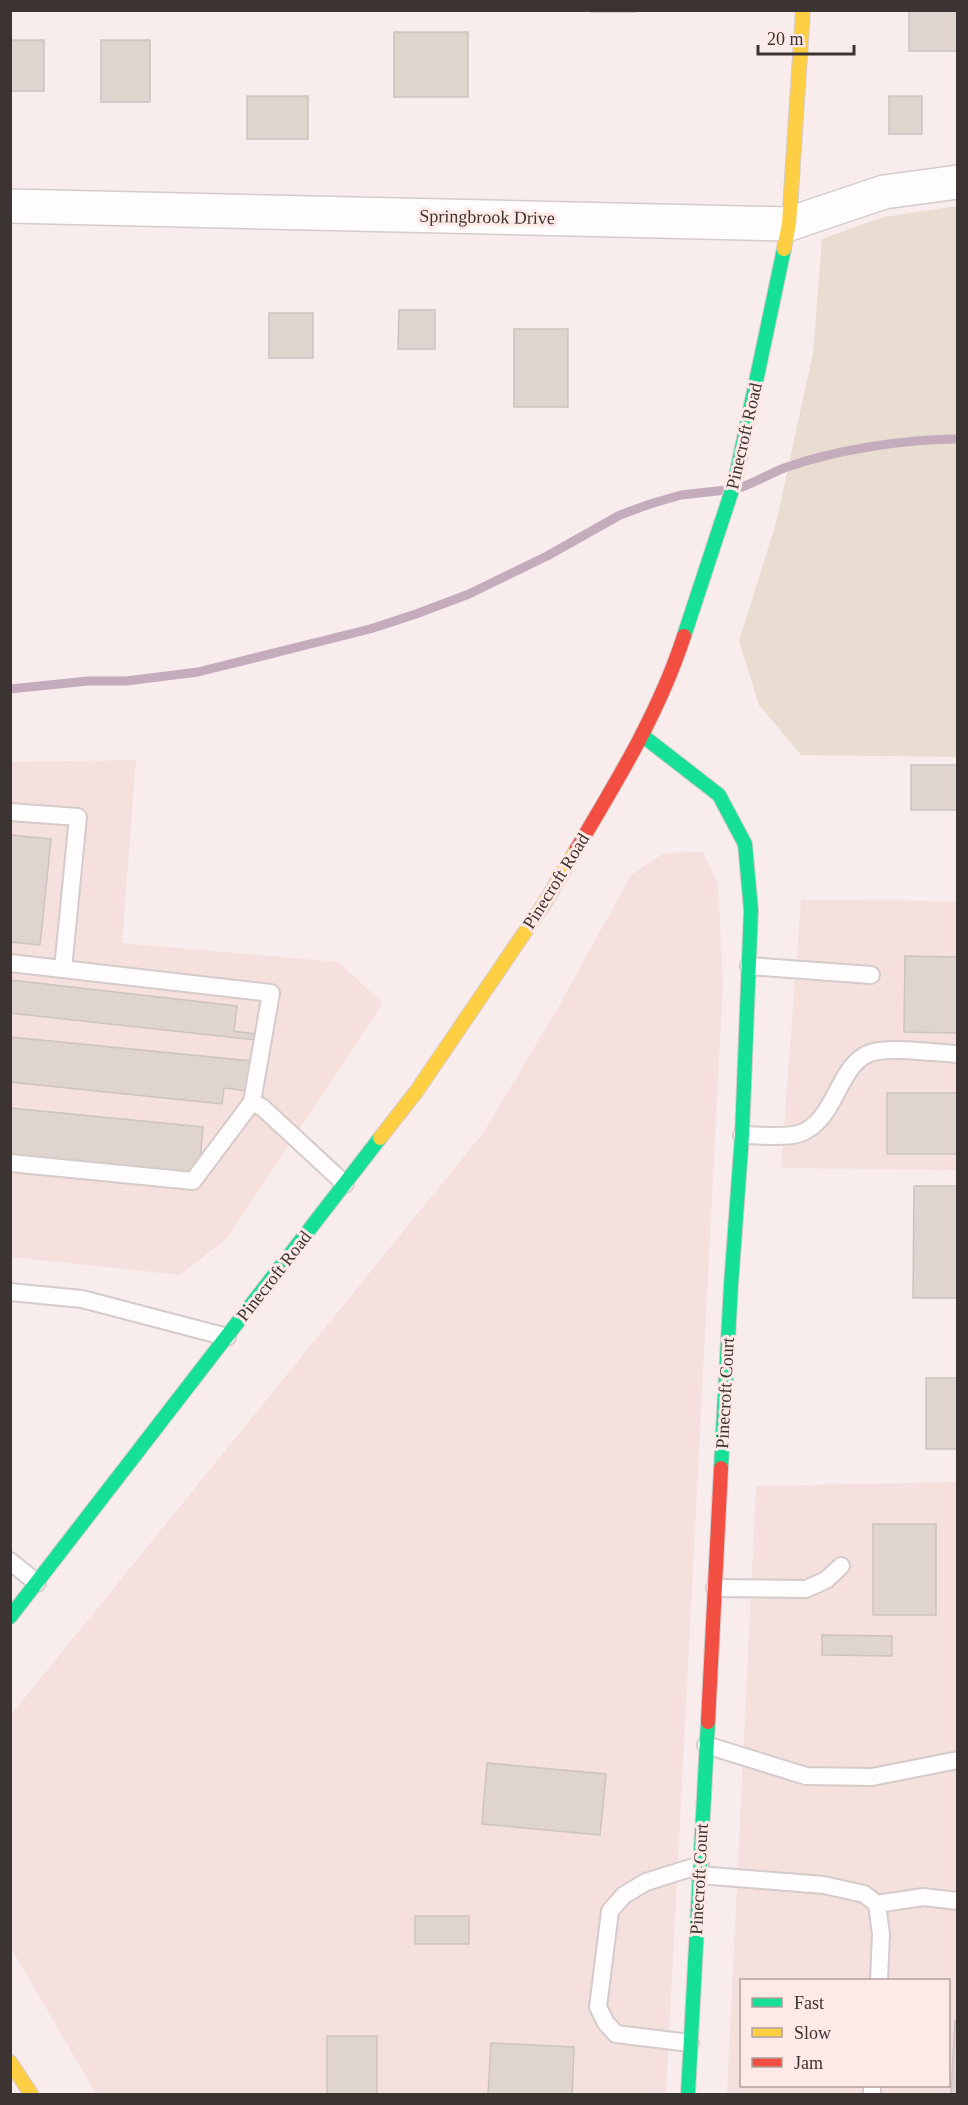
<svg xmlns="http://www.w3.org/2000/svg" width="968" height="2105" viewBox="0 0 968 2105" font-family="Georgia,serif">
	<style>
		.built { fill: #f5e0de; fill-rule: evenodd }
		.green { fill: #e9ddd1 }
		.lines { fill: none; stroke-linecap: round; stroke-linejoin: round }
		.stream { stroke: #c4acbc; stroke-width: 9 }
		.building { fill: #e0d4cf; stroke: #cbc3c1; stroke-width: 1.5 }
		.lane-casing { stroke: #d4cbca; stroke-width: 20 }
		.street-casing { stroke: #d4cbca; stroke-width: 36 }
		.fast-casing { stroke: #d4cbca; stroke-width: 16 }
		.slow-casing { stroke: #d4cbca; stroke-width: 16 }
		.jam-casing { stroke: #d4cbca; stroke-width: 16 }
		.lane { stroke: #fefcfc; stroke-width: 16 }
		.street { stroke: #fefcfc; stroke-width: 33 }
		.fast { stroke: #16e098; stroke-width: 14 }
		.slow { stroke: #ffcf43; stroke-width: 14 }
		.jam { stroke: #f24e42; stroke-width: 14 }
		.labels { text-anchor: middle; stroke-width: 6; stroke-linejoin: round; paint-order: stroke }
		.street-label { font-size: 18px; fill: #3c3433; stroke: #fee9e6 }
	</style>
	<rect width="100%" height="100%" fill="#f8edec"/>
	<g class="built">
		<path d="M136 760 122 943 338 962 383 1003 227 1238 180 1275 11 1257 10 762Z"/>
		<path d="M703 852 718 884 723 983 666 2094H96L11 1948 10 1716 483 1133 559 1006 631 875 664 853Z"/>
		<path d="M801 900 957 901V1170L781 1168Z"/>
		<path d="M957 1482V2094H727L756 1486ZM742 1980H948V2086H742Z"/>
	</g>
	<path class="green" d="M957 206V757L801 755 759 705 739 641 776 523 813 353 822 239 883 217Z"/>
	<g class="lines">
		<g class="stream">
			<path d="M742 487C757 481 770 474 784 468 835 450 904 439 958 439"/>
			<path d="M10 689 88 681H126L198 672 370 629 416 614 469 594 547 556 620 515 650 504 681 495 726 490"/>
		</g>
	</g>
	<g class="building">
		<rect x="591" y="10" width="44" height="2"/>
		<rect x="909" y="10" width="48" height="41"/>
		<rect x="394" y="32" width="74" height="65"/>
		<rect x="10" y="40" width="34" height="51"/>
		<rect x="101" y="40" width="49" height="62"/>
		<rect x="247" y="96" width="61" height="43"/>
		<rect x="889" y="96" width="33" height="38"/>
		<path d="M399 310H435V349H398Z"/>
		<rect x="269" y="313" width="44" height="45"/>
		<rect x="514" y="329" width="54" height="78"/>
		<rect x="911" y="765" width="47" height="45"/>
		<path d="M10 835 51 839 40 945 10 942Z"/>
		<path d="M905 956 958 957V1033L904 1032Z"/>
		<path d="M10 980 237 1006 234 1031 255 1034V1040L10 1013Z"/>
		<path d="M10 1037 252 1061 249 1091 224 1088 222 1104 10 1082Z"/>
		<rect x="887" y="1093" width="71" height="61"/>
		<path d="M10 1108 203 1127 199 1174 10 1155Z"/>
		<path d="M914 1186H958V1298H913Z"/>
		<rect x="926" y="1378" width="32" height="71"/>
		<rect x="873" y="1524" width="63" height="91"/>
		<path d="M822 1635 892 1636V1656L822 1655Z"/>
		<path d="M487 1763 606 1774 600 1835 482 1824Z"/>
		<rect x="415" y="1916" width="54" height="28"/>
		<path d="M955 2021H958V2094H951Z"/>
		<rect x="327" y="2036" width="50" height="58"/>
		<path d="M491 2043 574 2047 572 2094H488Z"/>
	</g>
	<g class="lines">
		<g class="lane-casing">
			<g id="lane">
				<path d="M10 812 78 817 63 969"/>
				<path d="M10 963 271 993 252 1102 263 1108 345 1184"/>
				<path d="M749 966 871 975"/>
				<path d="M742 1135C758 1135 784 1138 798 1134 836 1123 837 1065 870 1053 889 1046 935 1053 958 1054"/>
				<path d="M10 1163 193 1181 252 1102"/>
				<path d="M10 1292 82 1299 227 1337"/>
				<path d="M10 1561 37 1583"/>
				<path d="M715 1588 806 1589 826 1580 841 1566"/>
				<path d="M706 1745 806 1776 872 1777 958 1760"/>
				<path d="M699 1875 824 1885 864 1894 877 1904 881 1934 879 1980"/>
				<path d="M877 1904 923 1897 958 1901"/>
				<path d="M690 2043 616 2034 606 2023 598 2007 610 1911 624 1895 646 1882 700 1865"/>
				<path d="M872 2094V2086"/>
			</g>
		</g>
		<g class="street-casing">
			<path id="street" d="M10 206 789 224 884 192 958 182"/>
		</g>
		<g class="fast-casing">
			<g id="fast">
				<path d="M684 636 735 481 784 249"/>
				<path d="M643 736 719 795 745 844 751 910 742 1135 731 1285 721 1468"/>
				<path d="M10 1617 380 1138"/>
				<path d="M688 2094 708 1722"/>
			</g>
		</g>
		<g class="slow-casing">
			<g id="slow">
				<path d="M784 249 789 224 803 10"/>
				<path d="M380 1138 416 1092 544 904 576 850"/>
				<path d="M10 2062 31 2094"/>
			</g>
		</g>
		<g class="jam-casing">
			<g id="jam">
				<path d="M576 850C617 781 659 713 684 636"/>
				<path d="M708 1722 721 1468"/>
			</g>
		</g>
		<use href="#lane" class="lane"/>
		<use href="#street" class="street"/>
		<use href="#fast" class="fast"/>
		<use href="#slow" class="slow"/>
		<use href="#jam" class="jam"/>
	</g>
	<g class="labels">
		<g class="street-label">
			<text transform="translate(487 217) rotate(1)" y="6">Springbrook Drive</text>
			<text transform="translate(744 436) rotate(-77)" y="6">Pinecroft Road</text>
			<text transform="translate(556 881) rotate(-58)" y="6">Pinecroft Road</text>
			<text transform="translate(274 1276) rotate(-52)" y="6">Pinecroft Road</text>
			<text transform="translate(725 1393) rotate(-87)" y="6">Pinecroft Court</text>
			<text transform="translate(699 1879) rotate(-87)" y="6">Pinecroft Court</text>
		</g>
	</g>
	<rect width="968" height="2105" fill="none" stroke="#3c3433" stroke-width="24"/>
	<rect x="740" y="1979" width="210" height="108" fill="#fee9e6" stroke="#b0a19e" stroke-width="1.5"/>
	<rect x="752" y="1998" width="30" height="9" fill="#16e098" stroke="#b0a19e" stroke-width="1.5"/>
	<text x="794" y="2009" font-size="18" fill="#3c3433">Fast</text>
	<rect x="752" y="2028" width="30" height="9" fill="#ffcf43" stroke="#b0a19e" stroke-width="1.5"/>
	<text x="794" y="2039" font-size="18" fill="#3c3433">Slow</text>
	<rect x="752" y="2058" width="30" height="9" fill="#f24e42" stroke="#b0a19e" stroke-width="1.5"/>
	<text x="794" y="2069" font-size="18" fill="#3c3433">Jam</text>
	<path d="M758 45v9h96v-9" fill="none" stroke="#3c3433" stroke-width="3"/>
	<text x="767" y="45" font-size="18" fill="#3c3433" stroke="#fee9e6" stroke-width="4.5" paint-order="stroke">20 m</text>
</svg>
